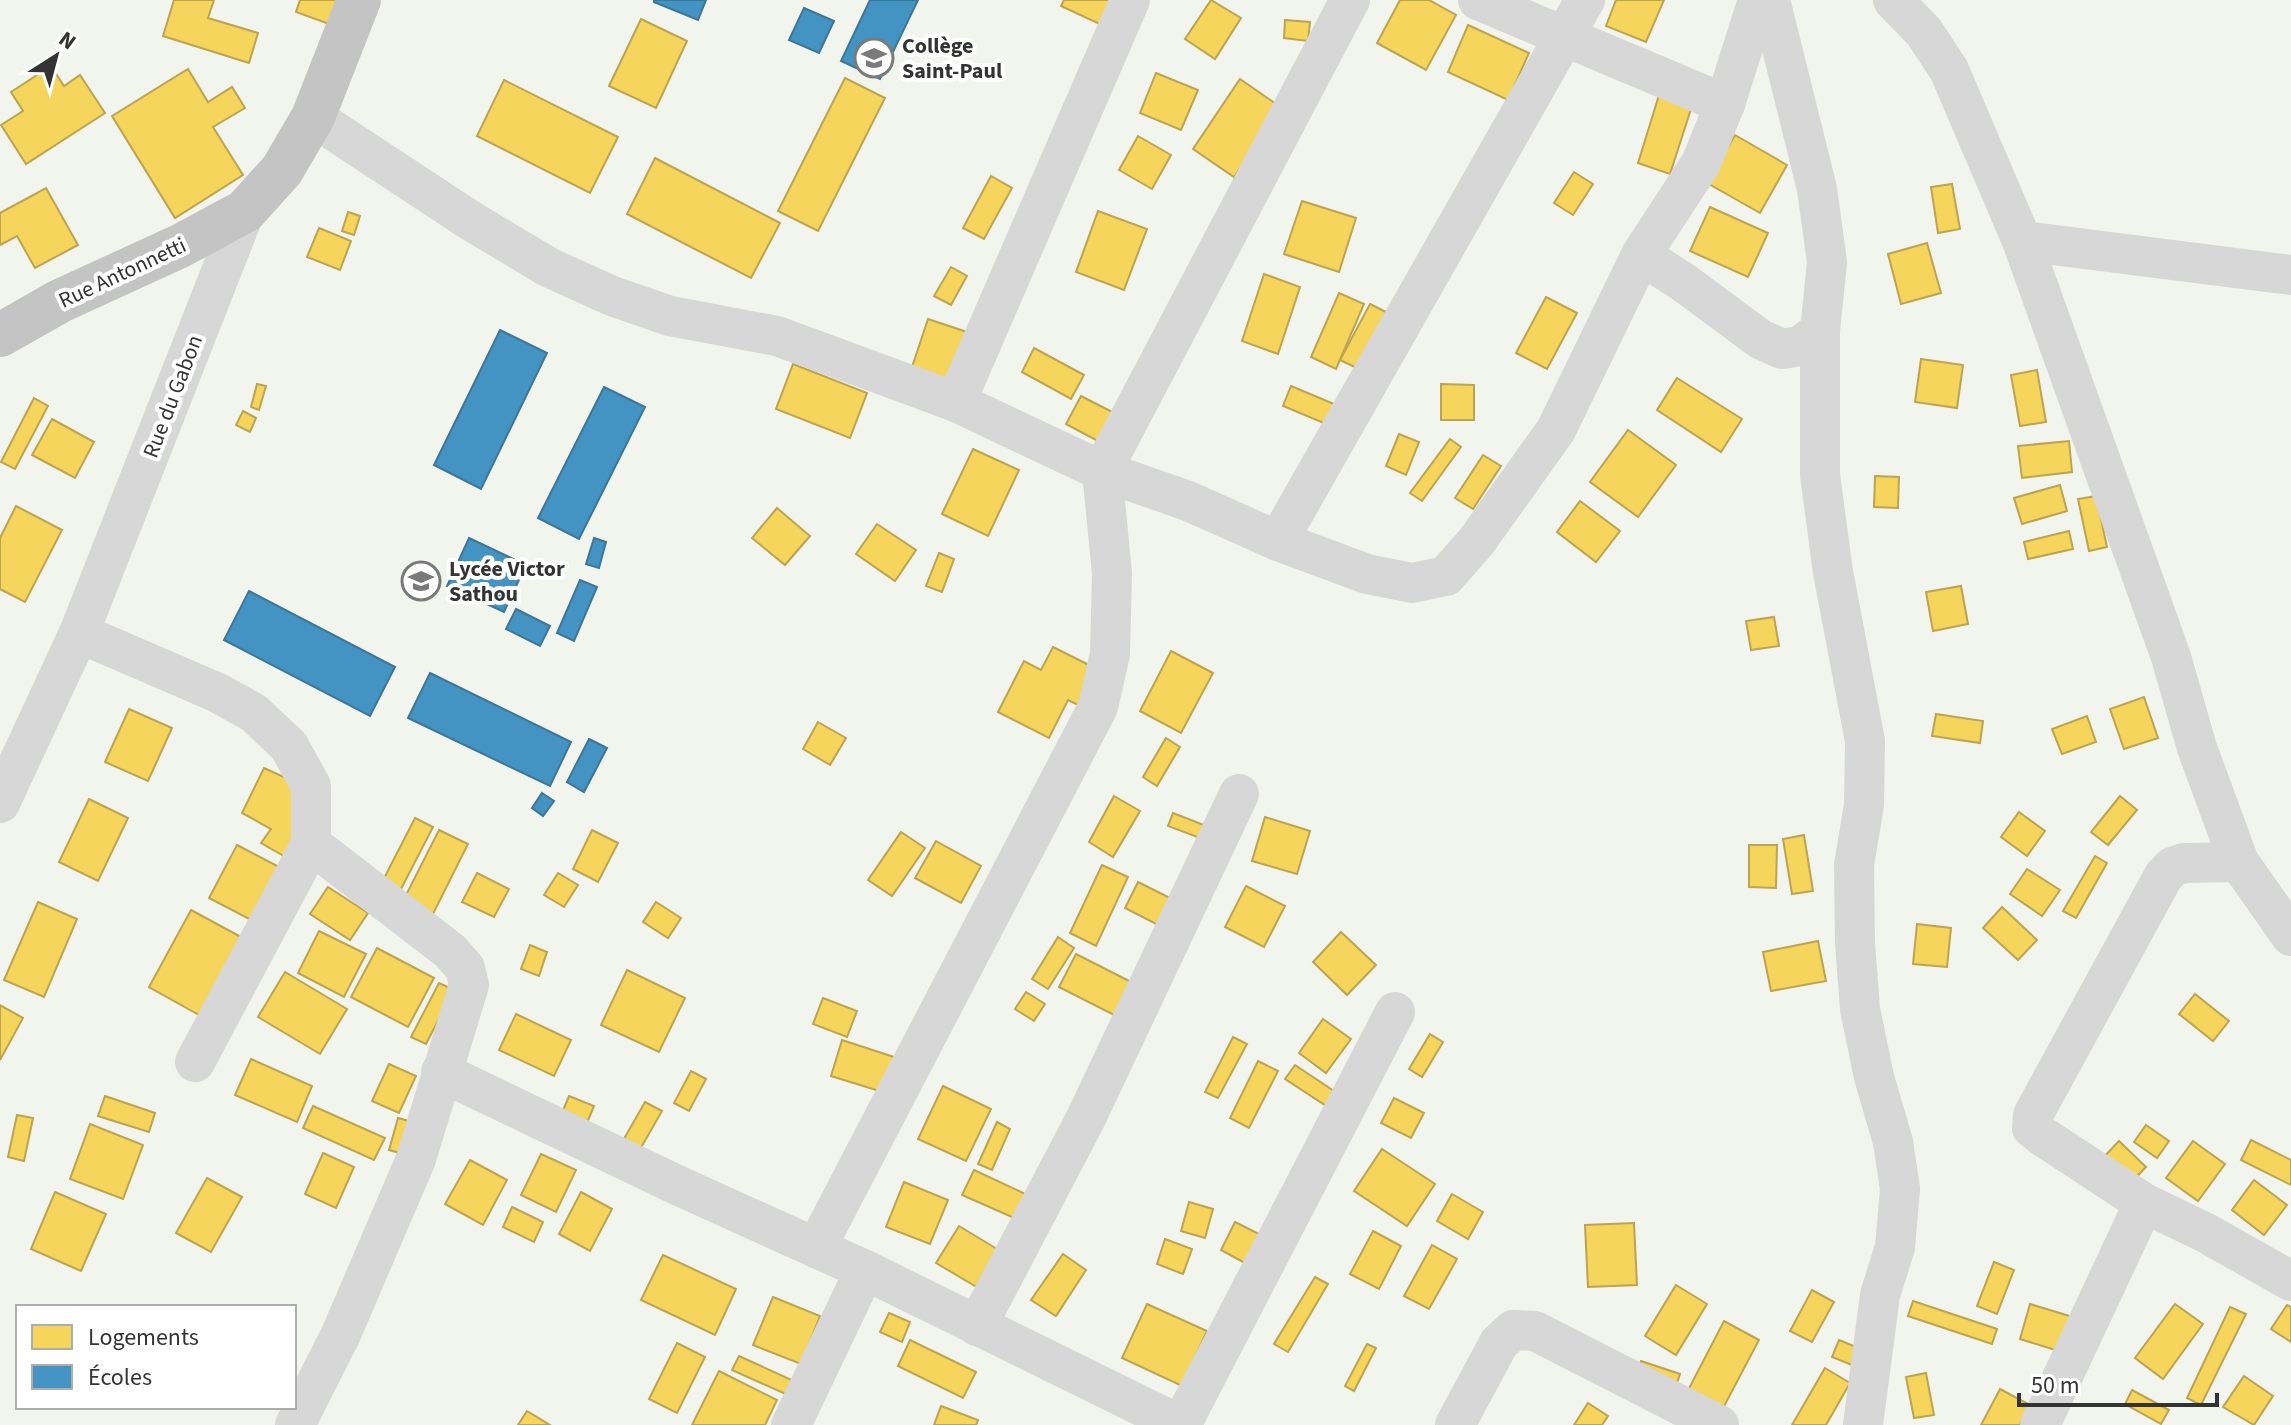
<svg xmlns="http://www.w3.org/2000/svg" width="2291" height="1425" viewBox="0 0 2291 1425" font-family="'Source Sans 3',sans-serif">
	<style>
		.green { fill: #f1f5ed; fill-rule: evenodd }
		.homes { fill: #f6d55c; stroke: #bca450; stroke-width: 2 }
		.schools { fill: #4393c3; stroke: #3e7698; stroke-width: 2 }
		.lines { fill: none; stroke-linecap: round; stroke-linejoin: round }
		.minor { stroke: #d7d7d7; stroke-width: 40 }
		.highway { stroke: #c4c4c4; stroke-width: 44 }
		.labels { text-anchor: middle; stroke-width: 8; stroke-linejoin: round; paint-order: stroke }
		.poi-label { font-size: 22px; font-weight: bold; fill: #333; stroke: #fff; text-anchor: start }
		.street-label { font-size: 22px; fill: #333; stroke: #fff }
	</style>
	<rect width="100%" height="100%" fill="#fff"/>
	<path class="green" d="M0 0H2291V1425H0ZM18 1307H294V1407H18Z"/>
	<g class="homes">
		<path d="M174 0H214L208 18 258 33 249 63 163 36Z"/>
		<path d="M300 0H337L329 24 296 12Z"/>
		<path d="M1064 0H1118L1106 27 1061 6Z"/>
		<path d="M1211 0 1241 18 1215 59 1185 39Z"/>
		<path d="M1400 0H1429L1456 15 1426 70 1377 43Z"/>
		<path d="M1616 0H1664L1646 42 1606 26Z"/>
		<path d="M641 19 687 41 656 108 609 86Z"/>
		<path d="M1285 20 1310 22 1308 41 1284 38Z"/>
		<path d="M1468 25 1529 53 1508 100 1448 72Z"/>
		<path d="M51 66 64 86 80 75 105 113 26 164 1 125 23 111 11 92Z"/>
		<path d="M188 69 208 102 232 87 245 108 213 127 243 175 175 218 112 116Z"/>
		<path d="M1156 73 1198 90 1181 130 1140 113Z"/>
		<path d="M845 78 885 98 818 231 778 211Z"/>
		<path d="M1240 79 1282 108 1234 177 1193 149Z"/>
		<path d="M504 80 618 137 590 193 477 136Z"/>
		<path d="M1659 95 1692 106 1670 174 1638 163Z"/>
		<path d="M1735 135 1787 165 1760 213 1707 183Z"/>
		<path d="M1138 136 1171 155 1152 189 1119 170Z"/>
		<path d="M655 158 780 223 751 278 627 214Z"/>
		<path d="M1574 172 1593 184 1573 215 1554 203Z"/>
		<path d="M991 176 1012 188 984 239 963 228Z"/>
		<path d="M1952 184 1960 229 1938 233 1931 187Z"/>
		<path d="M46 188 78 245 35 268 17 236 0 245V213Z"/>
		<path d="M1302 201 1356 218 1339 272 1284 254Z"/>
		<path d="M1710 207 1768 233 1748 277 1690 251Z"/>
		<path d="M1098 211 1147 229 1124 290 1076 272Z"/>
		<path d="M348 212 360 216 354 235 342 231Z"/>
		<path d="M319 228 351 241 340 270 307 257Z"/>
		<path d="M1927 243 1941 293 1901 304 1888 254Z"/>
		<path d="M951 267 967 276 951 305 934 296Z"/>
		<path d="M1264 274 1300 287 1278 354 1242 341Z"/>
		<path d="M1339 293 1364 304 1336 369 1311 357Z"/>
		<path d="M1546 297 1577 313 1547 369 1516 353Z"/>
		<path d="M1370 304 1398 318 1369 374 1340 360Z"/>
		<path d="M928 319 973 334 954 391 909 376Z"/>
		<path d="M1034 348 1084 375 1071 399 1022 372Z"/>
		<path d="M1921 359 1963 365 1957 408 1915 402Z"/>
		<path d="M793 364 867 393 850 438 776 409Z"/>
		<path d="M2037 370 2046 422 2020 426 2011 375Z"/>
		<path d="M1677 378 1742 419 1721 452 1657 410Z"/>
		<path d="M257 384 266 386 259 410 251 407Z"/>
		<path d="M1441 384 1474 385V420H1441Z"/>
		<path d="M1291 386 1346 409 1338 429 1283 406Z"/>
		<path d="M1081 396 1122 417 1107 446 1066 424Z"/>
		<path d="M34 398 48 406 15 469 1 462Z"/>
		<path d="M243 411 256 418 250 432 236 425Z"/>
		<path d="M52 419 94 442 75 478 32 455Z"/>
		<path d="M1628 430 1676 465 1638 517 1590 482Z"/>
		<path d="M1399 434 1419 442 1406 475 1386 466Z"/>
		<path d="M1450 439 1461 447 1422 501 1410 493Z"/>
		<path d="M2069 441 2072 472 2022 478 2018 446Z"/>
		<path d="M973 449 1019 470 988 536 942 514Z"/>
		<path d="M1483 455 1501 466 1473 509 1455 498Z"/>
		<path d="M1875 476 1899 477 1898 508 1874 507Z"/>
		<path d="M2060 485 2067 511 2022 524 2014 498Z"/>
		<path d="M2096 496 2107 547 2089 551 2078 499Z"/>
		<path d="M1580 501 1620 531 1596 562 1557 532Z"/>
		<path d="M16 506 62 530 25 602 0 589V538Z"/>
		<path d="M777 508 810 536 785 565 752 538Z"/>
		<path d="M877 524 916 550 895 581 856 554Z"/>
		<path d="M2069 531 2073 549 2028 559 2024 542Z"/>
		<path d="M939 553 954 559 942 592 926 586Z"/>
		<path d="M1961 586 1968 624 1933 631 1926 592Z"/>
		<path d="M1774 617 1779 646 1751 650 1746 621Z"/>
		<path d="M1053 647 1101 671 1082 707 1068 700 1049 738 998 712 1024 661 1041 670Z"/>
		<path d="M1171 651 1213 673 1181 733 1140 711Z"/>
		<path d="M2144 697 2158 738 2124 749 2110 709Z"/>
		<path d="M129 709 172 728 148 781 105 762Z"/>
		<path d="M1936 714 1983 721 1980 743 1932 736Z"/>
		<path d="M2087 716 2096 742 2062 754 2052 729Z"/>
		<path d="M818 722 846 738 830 765 803 749Z"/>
		<path d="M1166 738 1180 747 1157 786 1143 777Z"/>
		<path d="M264 768 304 786 289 859 261 843 271 829 242 813Z"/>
		<path d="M1114 796 1140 811 1113 857 1089 842Z"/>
		<path d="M2120 796 2137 810 2108 845 2091 832Z"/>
		<path d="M89 799 128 818 98 881 59 862Z"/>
		<path d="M2019 812 2045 831 2027 856 2001 837Z"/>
		<path d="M1173 813 1204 825 1200 838 1168 826Z"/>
		<path d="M1265 817 1310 831 1297 874 1252 861Z"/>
		<path d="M415 818 433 827 399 893 381 884Z"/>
		<path d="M439 830 468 844 431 918 402 903Z"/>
		<path d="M592 830 618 843 598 882 573 869Z"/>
		<path d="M901 832 925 848 892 896 868 880Z"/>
		<path d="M1804 835 1813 891 1792 894 1783 839Z"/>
		<path d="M936 841 981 866 961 903 915 878Z"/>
		<path d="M237 845 283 869 255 922 209 898Z"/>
		<path d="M1749 845H1777L1776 888 1749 887Z"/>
		<path d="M2095 856 2107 863 2076 918 2063 911Z"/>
		<path d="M1102 865 1128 877 1096 946 1070 933Z"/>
		<path d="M2027 869 2060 890 2042 916 2010 894Z"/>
		<path d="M477 873 509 889 494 917 462 902Z"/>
		<path d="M558 873 578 885 564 907 544 895Z"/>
		<path d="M1138 882 1176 901 1162 927 1125 908Z"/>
		<path d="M1246 886 1285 906 1264 947 1225 927Z"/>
		<path d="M328 887 368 913 350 940 310 914Z"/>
		<path d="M38 902 77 919 44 997 4 980Z"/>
		<path d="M656 902 681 918 668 938 643 922Z"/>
		<path d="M2002 907 2037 940 2018 960 1983 928Z"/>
		<path d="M191 910 241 937 199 1015 149 987Z"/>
		<path d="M1917 924 1951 928 1947 967 1913 964Z"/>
		<path d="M319 931 366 954 344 997 298 973Z"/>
		<path d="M1341 932 1376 965 1347 995 1313 962Z"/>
		<path d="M1058 937 1074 948 1048 989 1032 979Z"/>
		<path d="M1818 941 1826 981 1771 991 1763 952Z"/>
		<path d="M530 945 547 952 539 976 521 969Z"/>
		<path d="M377 948 434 978 408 1027 351 997Z"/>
		<path d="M1076 954 1139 986 1122 1019 1059 987Z"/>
		<path d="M627 970 685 998 659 1052 601 1025Z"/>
		<path d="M285 972 347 1009 320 1054 258 1017Z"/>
		<path d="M439 983 454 990 426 1044 411 1037Z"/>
		<path d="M1026 992 1045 1004 1034 1021 1015 1009Z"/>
		<path d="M2195 994 2229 1021 2213 1041 2179 1014Z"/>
		<path d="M823 998 857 1011 847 1037 813 1024Z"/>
		<path d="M0 1005 23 1018 0 1060Z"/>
		<path d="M516 1014 571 1040 554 1076 499 1050Z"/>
		<path d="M1323 1019 1351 1039 1326 1073 1299 1053Z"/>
		<path d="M1430 1034 1443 1042 1422 1077 1409 1069Z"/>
		<path d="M1233 1037 1247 1044 1218 1098 1205 1092Z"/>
		<path d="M842 1040 900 1059 889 1094 831 1076Z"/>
		<path d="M251 1059 312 1086 297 1122 235 1095Z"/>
		<path d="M1258 1061 1278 1071 1249 1128 1230 1118Z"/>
		<path d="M389 1064 416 1076 399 1113 372 1101Z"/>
		<path d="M1295 1065 1340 1095 1331 1109 1285 1079Z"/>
		<path d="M691 1071 706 1079 689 1111 674 1103Z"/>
		<path d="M943 1086 991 1109 966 1161 918 1139Z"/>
		<path d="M105 1096 155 1113 149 1132 98 1116Z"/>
		<path d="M569 1096 594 1106 584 1130 559 1120Z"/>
		<path d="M1394 1098 1424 1113 1411 1138 1381 1123Z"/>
		<path d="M645 1102 662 1111 634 1160 617 1151Z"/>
		<path d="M313 1106 385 1138 374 1160 303 1128Z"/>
		<path d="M17 1115 33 1118 24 1161 8 1157Z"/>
		<path d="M398 1118 416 1123 407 1155 389 1150Z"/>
		<path d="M997 1122 1010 1129 992 1170 978 1164Z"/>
		<path d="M90 1124 143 1145 123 1199 70 1179Z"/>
		<path d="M2146 1125 2169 1141 2157 1158 2134 1142Z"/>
		<path d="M2251 1140 2291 1160V1185L2241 1160Z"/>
		<path d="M2119 1141 2146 1167 2128 1186 2101 1160Z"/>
		<path d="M2193 1141 2225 1164 2198 1201 2166 1178Z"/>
		<path d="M1382 1149 1435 1184 1407 1226 1354 1191Z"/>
		<path d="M323 1153 354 1167 336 1208 305 1194Z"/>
		<path d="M541 1154 576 1170 556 1212 521 1195Z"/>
		<path d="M470 1160 507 1180 483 1225 445 1204Z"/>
		<path d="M974 1170 1032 1197 1021 1221 962 1195Z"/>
		<path d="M207 1178 242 1197 211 1252 176 1233Z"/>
		<path d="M2254 1180 2287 1205 2264 1235 2232 1210Z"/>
		<path d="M904 1182 948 1200 930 1244 886 1227Z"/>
		<path d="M55 1192 106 1214 81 1271 31 1249Z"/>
		<path d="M581 1192 612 1209 590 1251 559 1234Z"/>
		<path d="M1452 1194 1483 1212 1468 1239 1437 1221Z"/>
		<path d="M1189 1202 1213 1209 1205 1238 1181 1231Z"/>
		<path d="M512 1207 543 1222 534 1242 503 1227Z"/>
		<path d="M1235 1222 1259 1234 1245 1263 1221 1250Z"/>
		<path d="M1634 1223 1637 1285 1588 1287 1585 1225Z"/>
		<path d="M959 1226 1002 1252 980 1289 936 1263Z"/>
		<path d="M1373 1231 1401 1246 1379 1289 1350 1274Z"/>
		<path d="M1165 1239 1192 1249 1183 1274 1157 1264Z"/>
		<path d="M1432 1245 1457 1259 1429 1309 1404 1296Z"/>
		<path d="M1063 1254 1086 1270 1056 1316 1031 1300Z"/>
		<path d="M663 1255 736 1289 715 1335 641 1300Z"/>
		<path d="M1994 1262 2014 1270 1997 1314 1977 1306Z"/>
		<path d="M1315 1277 1328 1284 1288 1352 1274 1344Z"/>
		<path d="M1676 1285 1707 1304 1676 1355 1645 1336Z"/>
		<path d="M1812 1290 1834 1302 1812 1342 1790 1331Z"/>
		<path d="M773 1297 820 1316 801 1364 753 1345Z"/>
		<path d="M1913 1301 1997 1329 1992 1344 1908 1316Z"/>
		<path d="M1147 1304 1207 1331 1182 1386 1122 1358Z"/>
		<path d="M2030 1304 2076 1318 2065 1353 2020 1339Z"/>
		<path d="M2175 1304 2203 1324 2163 1379 2135 1358Z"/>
		<path d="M2287 1305 2291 1307V1342L2271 1329Z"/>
		<path d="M2230 1307 2246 1314 2201 1405 2187 1398Z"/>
		<path d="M889 1313 910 1322 902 1342 880 1332Z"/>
		<path d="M1724 1321 1759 1340 1721 1412 1686 1394Z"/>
		<path d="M910 1340 976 1372 963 1398 898 1366Z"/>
		<path d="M1839 1340 1866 1351 1859 1368 1832 1357Z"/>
		<path d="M677 1343 705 1357 677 1413 649 1399Z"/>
		<path d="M1367 1344 1376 1348 1354 1391 1345 1386Z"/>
		<path d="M739 1356 796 1382 790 1396 732 1370Z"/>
		<path d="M1641 1361 1680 1374 1676 1386 1637 1372Z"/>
		<path d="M1825 1368 1850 1383 1826 1425H1792Z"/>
		<path d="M719 1371 777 1400 765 1425H692Z"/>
		<path d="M1926 1373 1934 1415 1914 1418 1906 1377Z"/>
		<path d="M2244 1376 2273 1396 2254 1425 2223 1407Z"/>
		<path d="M2000 1389 2030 1405 2020 1425H1981Z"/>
		<path d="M2132 1390 2169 1410 2161 1424 2125 1404Z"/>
		<path d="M1588 1403 1608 1416 1602 1425H1574Z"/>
		<path d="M941 1406 978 1420 976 1425H934Z"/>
		<path d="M527 1411 550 1425H518Z"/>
	</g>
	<g class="schools">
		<path d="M654 0H706L698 20 654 2Z"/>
		<path d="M870 0H918L880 79 841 61Z"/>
		<path d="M804 8 834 21 819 53 789 40Z"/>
		<path d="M500 330 547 353 481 489 434 465Z"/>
		<path d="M604 387 645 407 579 539 538 518Z"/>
		<path d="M469 538 526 565 504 612 447 586Z"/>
		<path d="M594 538 606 542 599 568 586 564Z"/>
		<path d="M580 580 597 587 574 641 557 633Z"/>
		<path d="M249 591 395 667 370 716 224 640Z"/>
		<path d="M516 609 550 626 540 646 506 629Z"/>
		<path d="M430 673 571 742 550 786 408 718Z"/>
		<path d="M589 739 607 748 584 792 567 782Z"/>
		<path d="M542 793 554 801 543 816 532 808Z"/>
	</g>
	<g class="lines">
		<g class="minor">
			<path d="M1478 0 1725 104 1758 0"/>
			<path d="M1770 0 1817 189 1827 262 1820 331V475L1833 572 1865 741 1864 805 1854 865 1855 943 1860 1009 1874 1077 1893 1142 1900 1189 1895 1247 1880 1295 1863 1425"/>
			<path d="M1893 0 1924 32 1949 70 2022 241 2171 657 2197 748 2239 862 2291 936"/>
			<path d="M313 117 468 219 548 267 612 296 670 316 777 336 956 402 1102 471 1188 501 1278 541 1367 574 1412 583 1446 576 1476 542 1556 430 1641 255 1701 163 1725 104"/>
			<path d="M2022 241 2291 275"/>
			<path d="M1641 255 1683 282 1760 339 1782 349 1800 346 1820 331"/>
			<path d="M956 402 1130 0"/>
			<path d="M1278 541 1585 0"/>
			<path d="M79 633 218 693 254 713 289 746 311 786V844L450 951 465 968 469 985 416 1159 341 1334 295 1425"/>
			<path d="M0 803 79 633 245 211"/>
			<path d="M195 1062 311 844"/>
			<path d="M441 1072 677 1185 865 1270 1180 1425"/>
			<path d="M2144 1203 2042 1136 2032 1128 2033 1115 2163 877 2172 867 2184 863 2239 862"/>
			<path d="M816 1248 1098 707 1110 654 1112 573 1102 471 1350 0"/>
			<path d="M977 1326 1086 1118 1239 794"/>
			<path d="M791 1425 865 1270"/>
			<path d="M1181 1425 1395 1012"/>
			<path d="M1455 1425 1499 1343 1513 1330 1535 1331 1719 1425"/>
			<path d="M2040 1425 2144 1203 2206 1233 2291 1281"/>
		</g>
		<path class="highway" d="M0 335 60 301 180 246 245 211 282 170 313 117 359 0"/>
	</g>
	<defs>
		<g id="school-ring" transform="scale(2)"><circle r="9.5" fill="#fff" stroke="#7a7a7a" stroke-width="1.5"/><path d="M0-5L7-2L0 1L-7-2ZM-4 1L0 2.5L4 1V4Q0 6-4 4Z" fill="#7a7a7a"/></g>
	</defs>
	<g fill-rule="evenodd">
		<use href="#school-ring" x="874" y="58"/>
		<use href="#school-ring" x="421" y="581"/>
	</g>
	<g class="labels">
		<g class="poi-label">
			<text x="902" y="53">Collège<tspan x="902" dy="25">Saint-Paul</tspan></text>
			<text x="449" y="576">Lycée Victor<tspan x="449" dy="25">Sathou</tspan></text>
		</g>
		<g class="street-label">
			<text transform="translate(122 272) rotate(-25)" y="8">Rue Antonnetti</text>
			<text transform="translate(172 396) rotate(-69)" y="8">Rue du Gabon</text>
		</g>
	</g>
	<rect x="16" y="1305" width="280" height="104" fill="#ffffff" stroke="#adadad" stroke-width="2"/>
	<rect x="32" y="1325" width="40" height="24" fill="#f6d55c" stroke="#adadad" stroke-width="2"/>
	<text x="88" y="1345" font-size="24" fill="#333333">Logements</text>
	<rect x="32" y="1365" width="40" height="24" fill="#4393c3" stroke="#adadad" stroke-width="2"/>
	<text x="88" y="1385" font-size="24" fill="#333333">Écoles</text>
	<g transform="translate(56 56) rotate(36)" stroke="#ffffff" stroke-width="6" paint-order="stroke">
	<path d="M0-6L14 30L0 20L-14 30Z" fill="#333333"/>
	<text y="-12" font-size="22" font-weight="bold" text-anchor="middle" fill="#333333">N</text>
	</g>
	<path d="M2019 1393v12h198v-12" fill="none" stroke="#333333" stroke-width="4"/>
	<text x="2031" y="1393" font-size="24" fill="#333333" stroke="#ffffff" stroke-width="6" paint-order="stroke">50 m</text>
</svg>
